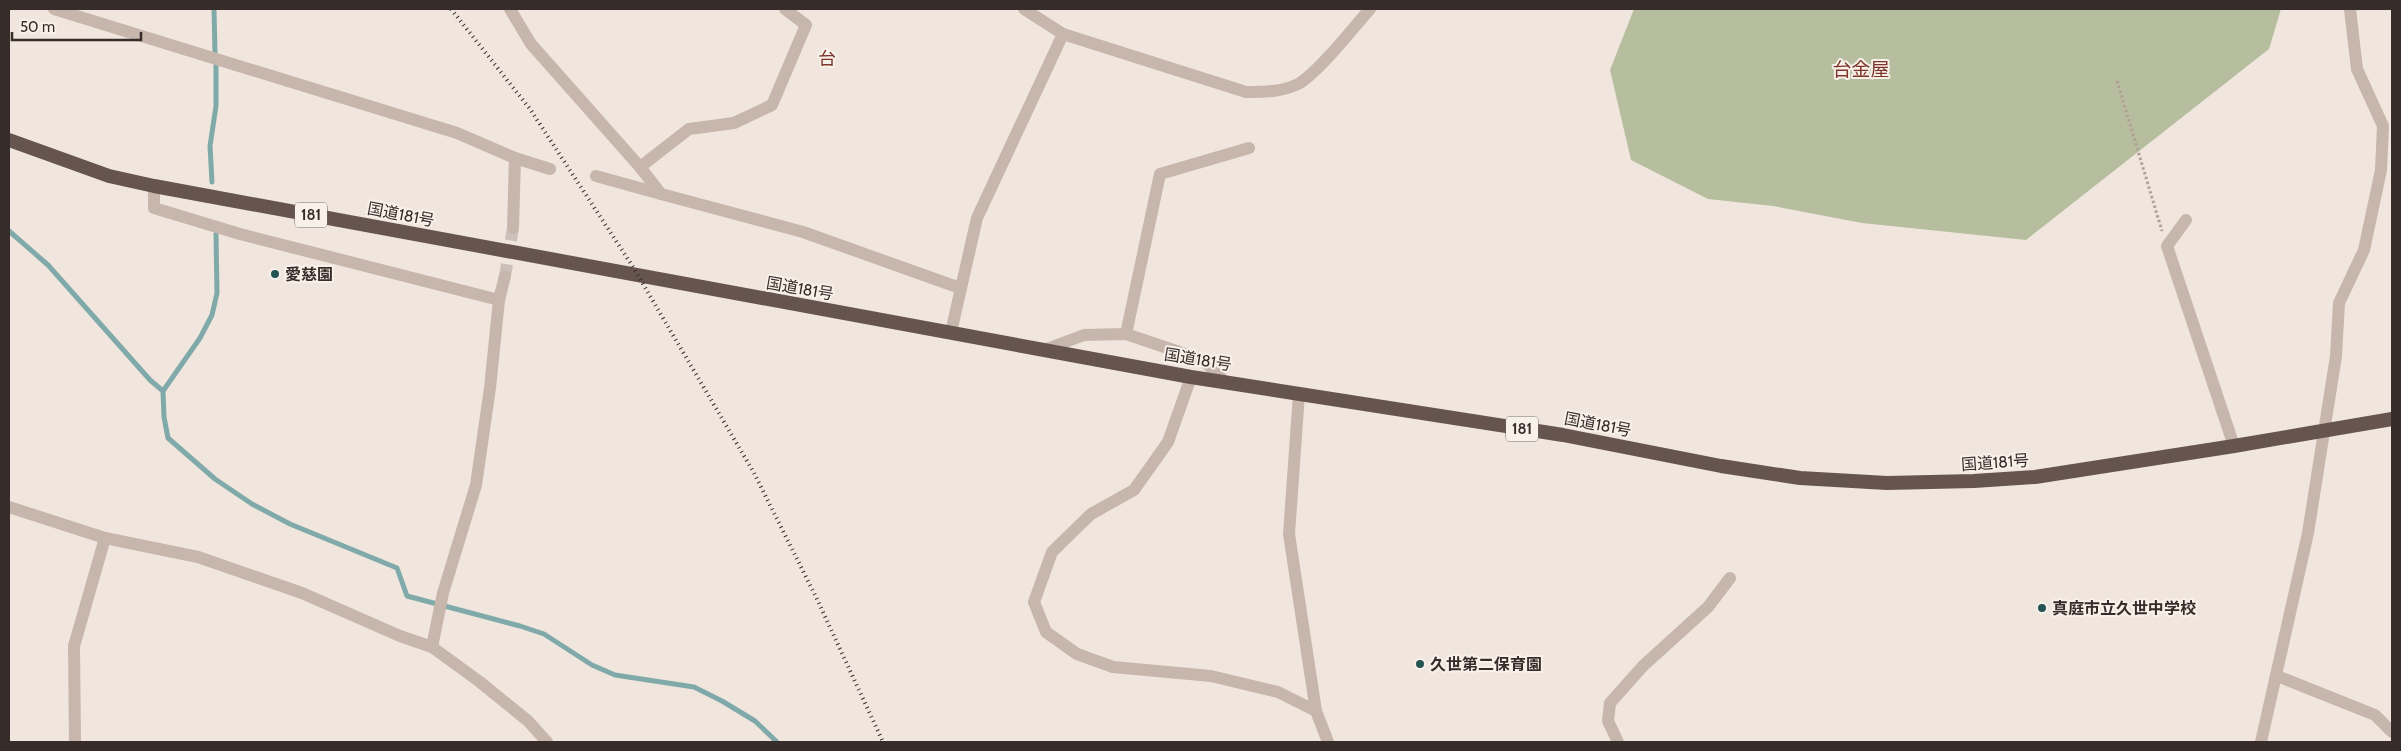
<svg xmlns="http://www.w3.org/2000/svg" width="2401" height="751" viewBox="0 0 2401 751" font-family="Cabin,'Noto Sans JP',sans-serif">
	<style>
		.green { fill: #b6be9f }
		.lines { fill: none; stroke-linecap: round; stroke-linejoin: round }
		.stream { stroke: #80aaa9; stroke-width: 5 }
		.minor-tunnel { stroke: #cbc1ba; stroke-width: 12; stroke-dasharray: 12 6; stroke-linecap: butt }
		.path { stroke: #b3a095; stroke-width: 3; stroke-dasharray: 2.5 2.5; stroke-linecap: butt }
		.minor { stroke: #c7b6ab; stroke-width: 12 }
		.tertiary { stroke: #c7b6ab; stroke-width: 12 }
		.trunk { stroke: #66544f; stroke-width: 14 }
		.rail { stroke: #362c2a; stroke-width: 4; stroke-dasharray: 1 4; stroke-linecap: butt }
		.poi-dot { fill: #235353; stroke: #f8f1ea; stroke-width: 2 }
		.labels { text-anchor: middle; stroke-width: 4; stroke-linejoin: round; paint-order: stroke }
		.shield { fill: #f8f1ea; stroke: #706764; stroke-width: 1 }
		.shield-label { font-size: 15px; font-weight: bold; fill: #362c2a }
		.street-label { font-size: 16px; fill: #362c2a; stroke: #f8f1ea }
		.poi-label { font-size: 16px; font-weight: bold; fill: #362c2a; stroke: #f8f1ea; text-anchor: start }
		.neighbourhood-label { font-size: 18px; fill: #7d372a; stroke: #f8f1ea }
		.quarter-label { font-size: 19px; fill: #7d372a; stroke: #f8f1ea }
	</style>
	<rect width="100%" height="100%" fill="#f0e6de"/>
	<path class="green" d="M1634 9H2281L2269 49 2026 240 1862 223 1773 206 1708 199 1631 160 1610 70Z"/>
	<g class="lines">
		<g class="stream">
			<path d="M214 9 215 54"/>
			<path d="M212 182 210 146 216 106V65"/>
			<path d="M9 231 48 265 150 380 163 391"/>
			<path d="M216 234 217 293 212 315 200 338 163 391 164 417 168 438 215 479 252 504 290 524 397 568 407 596 520 626 544 634 592 665 615 675 694 687 722 701 755 721 777 742"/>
		</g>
		<path class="minor-tunnel" d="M505 276 513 228"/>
		<path class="path" d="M2117 81 2162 231"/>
		<g class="minor">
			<path d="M54 9 457 133 515 158 513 228"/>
			<path d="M510 9 531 44 640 167 661 194 803 232 960 288"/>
			<path d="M1024 9 1063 34 1246 92C1263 92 1282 92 1298 84 1317 74 1354 27 1370 9"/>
			<path d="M515 158 550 169"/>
			<path d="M640 167 689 129 734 123 772 105 806 25 785 9"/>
			<path d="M596 176 661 194"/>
			<path d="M154 186V208L240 234 499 300 505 276"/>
			<path d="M2186 220 2167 246 2234 446"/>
			<path d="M951 332 977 218 1063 34"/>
			<path d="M1126 334 1160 174 1249 148"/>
			<path d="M1044 350 1084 335 1126 334 1203 360 1224 381"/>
			<path d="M1191 377 1168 442 1134 490 1091 514 1052 552 1034 602 1046 632 1077 654 1113 667 1211 676 1278 692 1316 711"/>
			<path d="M1299 394 1289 534 1316 711 1328 742"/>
			<path d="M9 507 105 538 198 557 302 593 400 636 432 647 480 682 528 721 547 742"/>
			<path d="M2277 676 2375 715 2392 732"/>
			<path d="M75 742 74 646 105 538"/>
			<path d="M1618 742 1608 721 1610 703 1643 666 1708 607 1730 578"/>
			<path d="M2261 742 2308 533 2336 356 2339 303 2364 250 2381 170 2383 126 2357 69 2350 9"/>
		</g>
		<path class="tertiary" d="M432 647 443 593 476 485 490 388 499 300"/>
		<path class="trunk" d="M9 140 109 176 154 186 1191 377 1563 435 1721 466 1800 478 1887 483 1974 481 2035 477 2234 446 2392 419"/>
		<path class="rail" d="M451 9 530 109 633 267 754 473 816 597 883 742"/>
	</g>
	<g class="poi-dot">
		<circle cx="275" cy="274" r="5"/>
		<circle cx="2042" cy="608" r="5"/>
		<circle cx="1420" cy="664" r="5"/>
	</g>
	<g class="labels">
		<g class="shield">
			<rect x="295" y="202.5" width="32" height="25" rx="4"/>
			<rect x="1506" y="416.5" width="32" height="25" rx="4"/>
		</g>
		<g class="shield-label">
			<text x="311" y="220">181</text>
			<text x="1522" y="434">181</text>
		</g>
		<g class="street-label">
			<text transform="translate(401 214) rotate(11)" y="6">国道181号</text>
			<text transform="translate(800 288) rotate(10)" y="6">国道181号</text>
			<text transform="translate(1198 359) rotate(9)" y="6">国道181号</text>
			<text transform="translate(1598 424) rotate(11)" y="6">国道181号</text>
			<text transform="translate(1995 462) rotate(-4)" y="6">国道181号</text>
		</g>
		<g class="poi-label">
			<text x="285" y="280">愛慈園</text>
			<text x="2052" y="614">真庭市立久世中学校</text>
			<text x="1430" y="670">久世第二保育園</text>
		</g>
		<g class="neighbourhood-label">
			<text x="827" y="65">台</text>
		</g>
		<g class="quarter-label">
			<text x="1861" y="76">台金屋</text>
		</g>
	</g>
	<rect width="2401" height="751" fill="none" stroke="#362c2a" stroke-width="20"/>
	<path d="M12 32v8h129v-8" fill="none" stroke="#362c2a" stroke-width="2.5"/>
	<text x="20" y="32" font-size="15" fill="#362c2a" stroke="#f8f1ea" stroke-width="4" paint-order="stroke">50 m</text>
</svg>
